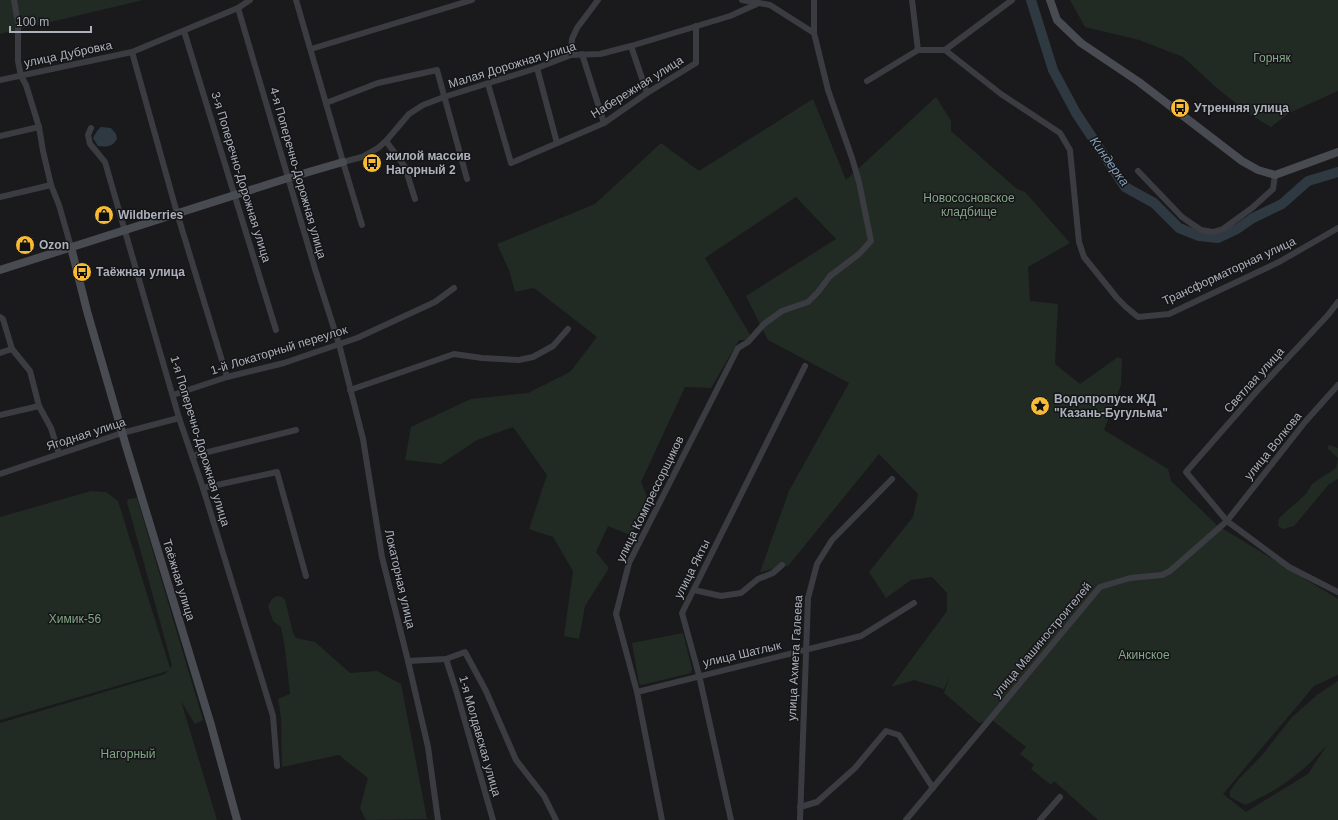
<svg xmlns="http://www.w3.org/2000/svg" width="1338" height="820" viewBox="0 0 1338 820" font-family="Helvetica,sans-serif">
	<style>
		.green { fill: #212b23 }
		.water { fill: #2f3941 }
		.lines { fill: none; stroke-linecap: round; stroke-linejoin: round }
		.river { stroke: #2f3941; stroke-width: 10 }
		.street { stroke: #3b3c41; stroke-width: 6 }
		.secondary { stroke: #494b52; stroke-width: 8 }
		.labels { text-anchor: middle; stroke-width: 3; stroke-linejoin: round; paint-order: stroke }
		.street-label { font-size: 12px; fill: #acb1bc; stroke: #151517 }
		.park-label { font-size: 12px; fill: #83a786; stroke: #151517 }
		.poi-label { font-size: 12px; font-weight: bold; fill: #acb1bc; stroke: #151517; text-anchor: start }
		.water-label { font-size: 13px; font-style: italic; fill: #839eb7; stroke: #151517 }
	</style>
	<rect width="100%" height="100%" fill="#1a1a1c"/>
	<g class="green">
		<path d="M0 0H143L0 34Z"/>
		<path d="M1070 0H1338V91L1289 113 1271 127 1251 115 1218 89 1183 57 1139 40 1085 27Z"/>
		<path d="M936 97 951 121V131L1017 189 1025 192 1070 243 1028 267 1030 301 1058 304 1055 364 1080 384 1118 357 1122 359 1121 385 1104 430 1168 469 1171 481 1217 525 1338 599V675L1314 686 1223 794 1246 812 1308 774 1327 745C1321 751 1315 757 1310 763 1289 782 1270 794 1245 805L1230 797V791L1238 780 1263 754 1292 717 1317 695 1338 681V820H1098L1054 781 1051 785 1031 769 1034 765 1020 754 1026 747 992 720 979 723 944 693 950 675 944 689 914 680 891 687 947 611V593L932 577 911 580 886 598 869 572 913 517 918 494 879 454 788 566 760 572 789 491 849 383 768 340 746 296 836 239 796 197 705 258 753 340H739L711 388 685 387 641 482 650 504 630 535 608 526 596 552 609 568 585 606 579 639 564 636 573 571 553 537 529 529 547 475 513 427 477 440 441 464 405 460 411 427 471 399 528 393 570 372 597 337 534 288 515 292 509 270 497 244 595 204 661 143 699 171 813 99 846 180Z"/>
		<path d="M1329 445 1338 448V458L1327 448Z"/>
		<path d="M1338 459V479L1329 484 1294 526 1283 529 1278 526 1279 518 1306 494 1312 484 1336 468Z"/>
		<path d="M91 491 106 492 118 501 170 668 172 665 127 502 128 499 137 498 203 720 195 724 181 701 217 820H0V723L165 674 168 671 0 720V517Z"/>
		<path d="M277 596 282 597 285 600 293 633 296 638 315 642 350 673 377 671 401 684 427 819 366 820 360 808 368 778 339 755 282 767 281 718 278 699 290 694 285 648 281 627 273 621 268 606 272 599Z"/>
		<path d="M683 633 692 669 691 673 641 685 639 683 632 643Z"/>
	</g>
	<path class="water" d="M101 127 111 128 116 134 117 139C112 147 107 147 98 146L93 138 97 131Z"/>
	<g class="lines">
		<path class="river" d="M1031 0 1053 70 1076 113 1125 187 1154 203 1179 228 1199 236 1218 238 1237 229 1253 218 1282 204 1308 181 1338 172"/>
		<g class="street">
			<path d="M14 0 18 23V61L21 76 26 85 39 127 43 151 51 185 59 205 71 247"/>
			<path d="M296 0 343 162 362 225"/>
			<path d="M742 0 770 5 814 33"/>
			<path d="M912 0 918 50"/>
			<path d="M238 8 315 269 339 344 363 439 382 557 408 661 428 747 438 820"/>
			<path d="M184 31 276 330"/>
			<path d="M631 46 647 93"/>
			<path d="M311 49 472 0"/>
			<path d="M945 50 1001 94 1060 133 1070 150 1079 242 1084 257 1117 298 1126 307 1138 317 1169 314 1279 262 1338 228"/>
			<path d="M132 52 177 213 227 377"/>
			<path d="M582 54 604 123"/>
			<path d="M571 55 572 39 577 28 598 0"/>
			<path d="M537 68 557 143"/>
			<path d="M0 80 132 52 238 8 250 0"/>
			<path d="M867 81 918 50H945L1012 0"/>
			<path d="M488 84 511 163 604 123 647 93 696 63V26"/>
			<path d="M326 103 378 83 437 70 467 179"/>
			<path d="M91 128 88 135 90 144 105 162 179 418 203 488 273 716 277 766"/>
			<path d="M0 136 39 127"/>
			<path d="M386 141 405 167 415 199"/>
			<path d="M343 162 362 157 378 148 386 141 409 114 423 105 444 97 537 68 571 55 600 54 631 46 730 16 759 3"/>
			<path d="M1138 171 1182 217 1201 230 1213 232 1223 229 1252 208 1273 189 1275 175"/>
			<path d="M0 197 51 185"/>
			<path d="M1338 302 1328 315 1257 391 1186 472 1227 521 1289 567 1338 592"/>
			<path d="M0 317 3 319 12 349 30 371 39 406 51 428 59 454"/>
			<path d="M0 353 12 349"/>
			<path d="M350 390 454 354 482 358 519 360 533 357 553 346 568 329"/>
			<path d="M173 395 227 377 284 363 357 338 435 302 454 288"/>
			<path d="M0 415 39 406"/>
			<path d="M192 456 296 430"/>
			<path d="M0 474 122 433 179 418"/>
			<path d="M203 488 277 472 306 576"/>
			<path d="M694 590 721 596 741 593 758 579 773 573 782 565"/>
			<path d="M446 659 456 690 493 820"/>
			<path d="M408 661 446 659 465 652 486 691 516 760 544 796 556 820"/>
			<path d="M637 692 861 636 914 603"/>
			<path d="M800 807 817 802 855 768 886 731 899 735 933 788"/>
			<path d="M662 820 637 692 616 614 629 563 738 348 748 342 764 324 782 311 808 302 818 292 830 276 859 254 871 241 859 182 852 158 828 90 814 33V0"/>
			<path d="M731 820 699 675 682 613 805 366"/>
			<path d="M800 820 808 598 817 564 832 540 892 479"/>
			<path d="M906 820 1100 587 1130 578 1162 575 1170 571 1227 521 1305 422 1338 385"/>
			<path d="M1040 820 1060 797"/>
		</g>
		<g class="secondary">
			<path d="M1050 0 1057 20 1081 43 1139 82 1242 161 1258 170 1275 175 1338 152"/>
			<path d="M71 247 87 311 126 446 211 725 237 820"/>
			<path d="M0 270 288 178 343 162"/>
		</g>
	</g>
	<defs>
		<g id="bus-disc" transform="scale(1)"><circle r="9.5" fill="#f8bb36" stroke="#151517"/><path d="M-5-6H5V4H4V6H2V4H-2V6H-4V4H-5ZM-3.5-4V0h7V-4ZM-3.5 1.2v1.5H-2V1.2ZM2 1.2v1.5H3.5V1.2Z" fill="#111"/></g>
		<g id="shop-disc" transform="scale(1)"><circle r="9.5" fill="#f8bb36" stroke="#151517"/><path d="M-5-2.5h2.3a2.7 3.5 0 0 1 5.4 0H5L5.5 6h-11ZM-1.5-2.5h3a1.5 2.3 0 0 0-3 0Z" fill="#111"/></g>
		<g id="sight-disc" transform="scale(1)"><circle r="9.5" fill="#f8bb36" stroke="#151517"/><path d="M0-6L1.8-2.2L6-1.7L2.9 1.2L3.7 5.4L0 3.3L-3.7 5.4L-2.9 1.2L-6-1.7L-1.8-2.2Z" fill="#111"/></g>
	</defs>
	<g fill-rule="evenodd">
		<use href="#bus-disc" x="1180" y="108"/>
		<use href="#bus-disc" x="372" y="163"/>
		<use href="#shop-disc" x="104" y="215"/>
		<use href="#shop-disc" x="25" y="245"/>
		<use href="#bus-disc" x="82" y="272"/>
		<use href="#sight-disc" x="1040" y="406"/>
	</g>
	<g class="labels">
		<g class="street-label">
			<text transform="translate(68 54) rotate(-12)" y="4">улица Дубровка</text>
			<text transform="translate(512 65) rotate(-17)" y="4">Малая Дорожная улица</text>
			<text transform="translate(637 87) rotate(-32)" y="4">Набережная улица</text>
			<text transform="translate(298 173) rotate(74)" y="4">4-я Поперечно-Дорожная улица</text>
			<text transform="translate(241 177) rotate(73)" y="4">3-я Поперечно-Дорожная улица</text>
			<text transform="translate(1229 271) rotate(-25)" y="4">Трансформаторная улица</text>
			<text transform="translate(279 350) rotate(-17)" y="4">1-й Локаторный переулок</text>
			<text transform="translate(1254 380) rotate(-48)" y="4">Светлая улица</text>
			<text transform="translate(86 434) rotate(-18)" y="4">Ягодная улица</text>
			<text transform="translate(200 441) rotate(73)" y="4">1-я Поперечно-Дорожная улица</text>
			<text transform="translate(1273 446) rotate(-51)" y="4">улица Волкова</text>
			<text transform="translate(650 499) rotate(-64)" y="4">улица Компрессорщиков</text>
			<text transform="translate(692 569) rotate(-63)" y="4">улица Якты</text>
			<text transform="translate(400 579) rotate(77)" y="4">Локаторная улица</text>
			<text transform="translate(179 580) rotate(73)" y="4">Таёжная улица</text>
			<text transform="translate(1042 640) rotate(-50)" y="4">улица Машиностроителей</text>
			<text transform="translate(742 654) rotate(-13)" y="4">улица Шатлык</text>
			<text transform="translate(795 658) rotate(-87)" y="4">улица Ахмета Галеева</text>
			<text transform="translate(480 736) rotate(74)" y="4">1-я Молдавская улица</text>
		</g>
		<g class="park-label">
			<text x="1272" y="62">Горняк</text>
			<text x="969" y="202">Новососновское<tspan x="969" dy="14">кладбище</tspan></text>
			<text x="75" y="623">Химик-56</text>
			<text x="1144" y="659">Акинское</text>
			<text x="128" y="758">Нагорный</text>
		</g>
		<g class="poi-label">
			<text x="1194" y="112">Утренняя улица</text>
			<text x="386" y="160">жилой массив<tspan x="386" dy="14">Нагорный 2</tspan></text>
			<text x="118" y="219">Wildberries</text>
			<text x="39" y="249">Ozon</text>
			<text x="96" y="276">Таёжная улица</text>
			<text x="1054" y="403">Водопропуск ЖД<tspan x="1054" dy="14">"Казань-Бугульма"</tspan></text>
		</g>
		<g class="water-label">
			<text transform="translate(1110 161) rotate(54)" y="5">Киндерка</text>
		</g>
	</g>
	<path d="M10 26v6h81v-6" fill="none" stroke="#acb1bc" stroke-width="2"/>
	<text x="16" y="26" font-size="12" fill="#acb1bc" stroke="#151517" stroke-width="3" paint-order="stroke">100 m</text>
</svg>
